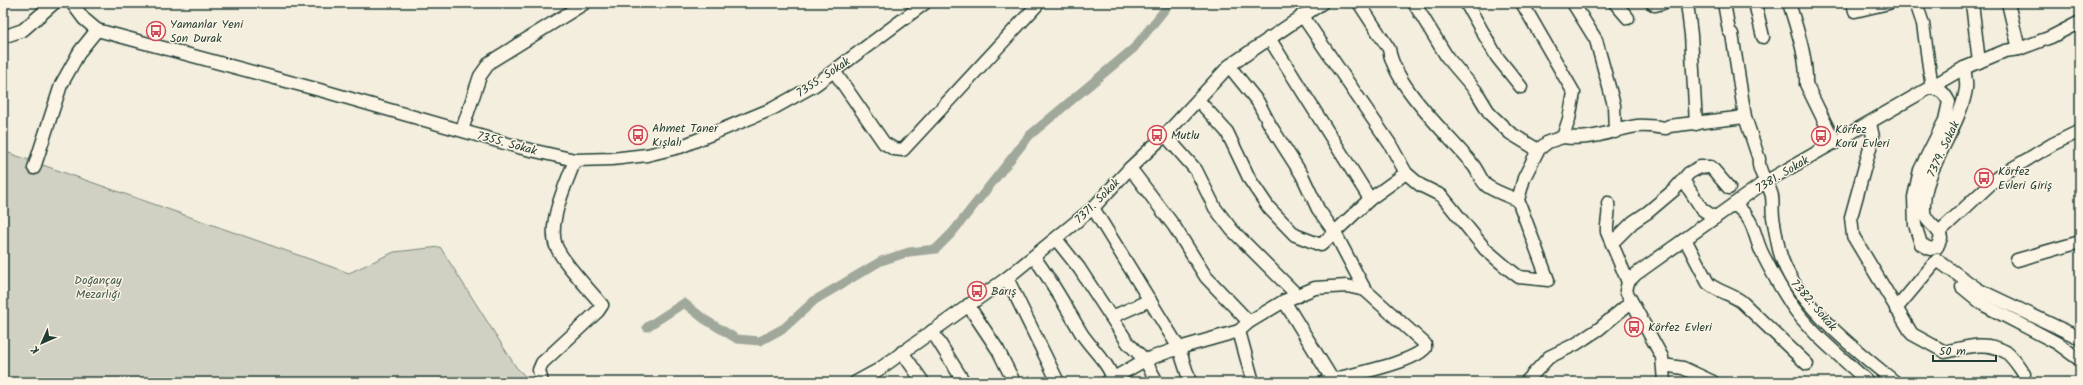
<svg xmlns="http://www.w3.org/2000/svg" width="2083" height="385" viewBox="0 0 2083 385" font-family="Kalam,sans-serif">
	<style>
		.green { fill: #d0d1c2; stroke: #78877b }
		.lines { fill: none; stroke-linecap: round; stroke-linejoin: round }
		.canal { stroke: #a0a89b; stroke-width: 9 }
		.minor-casing { stroke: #1f3d34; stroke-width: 15 }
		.minor { stroke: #fcf5e5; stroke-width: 12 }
		.labels { text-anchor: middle; stroke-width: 3; stroke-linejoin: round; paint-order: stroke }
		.poi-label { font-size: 12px; fill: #1f3d34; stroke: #fcf5e5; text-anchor: start }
		.street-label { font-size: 12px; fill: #1f3d34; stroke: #fcf5e5 }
		.park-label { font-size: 12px; fill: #425b50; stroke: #fcf5e5 }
	</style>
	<rect width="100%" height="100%" fill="#f3eede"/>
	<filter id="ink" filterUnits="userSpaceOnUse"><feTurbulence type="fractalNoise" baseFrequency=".025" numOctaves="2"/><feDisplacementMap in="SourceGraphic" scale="8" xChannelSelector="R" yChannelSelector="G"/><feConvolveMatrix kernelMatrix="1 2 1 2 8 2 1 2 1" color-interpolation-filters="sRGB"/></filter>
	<g filter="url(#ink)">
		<path class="green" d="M3 151 349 273 394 252 440 247 516 367 531 382H3Z"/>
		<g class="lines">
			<path class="canal" d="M647 327 684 303 704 319 737 339 760 341 784 328 815 300 881 261 909 252 936 249 952 233 1030 135 1134 48 1170 3"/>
			<g class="minor-casing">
				<g id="minor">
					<path d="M72 3 84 19 97 30 327 92 522 148 575 160 612 159 647 155 680 147 772 109 815 85 925 3"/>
					<path d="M1359 3 1389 49C1395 88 1449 135 1473 165 1478 171 1481 181 1487 186 1496 192 1508 196 1518 200"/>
					<path d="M1414 3 1447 57 1476 91 1490 114 1510 133 1538 150"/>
					<path d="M1466 3 1497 57 1521 87"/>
					<path d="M1573 3 1596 40 1614 105 1615 132"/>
					<path d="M1615 3 1628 18"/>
					<path d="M1652 3 1655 5 1663 3"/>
					<path d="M1687 3 1691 35 1696 124"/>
					<path d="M1724 3 1729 31 1732 34 1745 117 1759 159C1757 172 1769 183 1772 196 1773 203 1772 210 1773 217 1775 229 1777 242 1780 253 1794 303 1856 350 1895 382"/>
					<path d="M1755 3 1763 37"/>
					<path d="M1789 3C1797 29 1807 57 1806 84L1835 143"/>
					<path d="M1853 3 1855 11 1889 3"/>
					<path d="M1916 3 1923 24 1932 88"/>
					<path d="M1972 3 1979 62"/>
					<path d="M2008 3 2019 49"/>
					<path d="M1302 15 1390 144 1406 173 1420 185 1442 196 1485 249 1506 267 1519 277 1548 280 1518 200 1524 178 1538 150 1548 142 1563 137 1569 119 1574 93 1522 3"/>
					<path d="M3 37 23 30 54 3"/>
					<path d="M1269 38 1370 199"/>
					<path d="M1229 66 1258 102 1270 125 1302 175 1318 209 1335 233 1365 290 1425 344V348C1411 364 1347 375 1324 382"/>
					<path d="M834 71 884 143 894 149 903 150 1039 3"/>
					<path d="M1932 88C1941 89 1945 94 1949 102L1945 120 1920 170 1914 197 1915 225 1921 244 1930 249 1937 247 1941 238C1939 226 1925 224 1924 211 1921 172 1960 129 1966 89 1967 83 1965 74 1964 68"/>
					<path d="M1198 100 1227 132 1250 180 1269 208 1295 235 1321 245 1370 199 1406 173"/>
					<path d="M1870 123 1873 137 1851 217 1853 236 1912 334 1945 352C1966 347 1986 340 2006 352 2013 357 2019 367 2024 374"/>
					<path d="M462 130 480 76 490 62 585 3"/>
					<path d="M1165 135 1196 170 1215 208 1232 230 1298 296"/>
					<path d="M1563 137C1593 141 1610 130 1637 126 1646 125 1657 127 1666 128L1669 126 1745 117"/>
					<path d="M34 168 61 85 80 51 97 30"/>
					<path d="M1130 168 1174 226 1206 277 1249 322"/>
					<path d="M1683 180 1702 209 1715 218"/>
					<path d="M1608 203C1610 215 1606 222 1607 232L1628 282"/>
					<path d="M1734 204C1756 221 1752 231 1762 253 1771 271 1780 287 1791 304 1811 334 1842 357 1868 382"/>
					<path d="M1093 208 1179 348 1190 382"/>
					<path d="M1939 232 1998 177 2053 144 2080 131"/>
					<path d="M1056 239 1079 268 1128 343 1145 360 1157 382"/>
					<path d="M1685 239 1708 283C1718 292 1732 294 1742 302L1807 364"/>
					<path d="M1612 243 1633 222 1648 212 1674 190 1689 173 1700 167H1711L1729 188"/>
					<path d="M1034 257C1051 280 1065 305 1080 331 1090 348 1109 362 1114 382"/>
					<path d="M2017 260 2080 242"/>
					<path d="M1007 278 1058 382"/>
					<path d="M1962 287 1984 305 2057 343 2080 360"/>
					<path d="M1284 301 1332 379"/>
					<path d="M968 305 998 350 1014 382"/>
					<path d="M1896 309 1937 260 1979 290 2080 338"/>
					<path d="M1112 317 1150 300"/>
					<path d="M932 331 964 382"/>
					<path d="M1239 331 1253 382"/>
					<path d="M902 352 923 382"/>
					<path d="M1663 365 1683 368 1713 382"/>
					<path d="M542 382 539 370 542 363 598 311 602 305C590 290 563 263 556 246 547 222 567 182 575 160"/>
					<path d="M856 382 878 370 1007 278 1093 208 1130 168 1165 135 1229 66 1322 3"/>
					<path d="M1107 382 1145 360 1179 348 1239 331 1249 322 1284 301 1315 288 1347 286 1365 290"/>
					<path d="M1526 382 1549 357 1576 344 1599 329 1631 302"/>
					<path d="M1664 382 1662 357 1626 291 1628 282 1636 274 1762 184 1964 68 2005 51 2019 49 2051 37 2080 22"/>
				</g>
			</g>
			<use href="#minor" class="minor"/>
		</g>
	</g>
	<defs>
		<g id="bus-ring" transform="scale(1)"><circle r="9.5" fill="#fcf5e5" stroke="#d1495b" stroke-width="1.5"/><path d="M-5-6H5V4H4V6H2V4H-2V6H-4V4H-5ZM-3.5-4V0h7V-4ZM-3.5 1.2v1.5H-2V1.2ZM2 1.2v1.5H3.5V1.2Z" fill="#d1495b"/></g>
	</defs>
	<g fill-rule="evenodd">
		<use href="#bus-ring" x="156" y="31"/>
		<use href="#bus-ring" x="638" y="135"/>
		<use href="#bus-ring" x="1157" y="135"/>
		<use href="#bus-ring" x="1821" y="136"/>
		<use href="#bus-ring" x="1984" y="178"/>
		<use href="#bus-ring" x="977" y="291"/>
		<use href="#bus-ring" x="1634" y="327"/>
	</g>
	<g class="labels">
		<g class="poi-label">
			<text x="170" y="28">Yamanlar Yeni<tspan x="170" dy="14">Son Durak</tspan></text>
			<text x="652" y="132">Ahmet Taner<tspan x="652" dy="14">Kışlalı</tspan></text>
			<text x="1835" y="133">Körfez<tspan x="1835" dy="14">Koru Evleri</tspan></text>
			<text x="1171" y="139">Mutlu</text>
			<text x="1998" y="175">Körfez<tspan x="1998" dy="14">Evleri Giriş</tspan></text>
			<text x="991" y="295">Barış</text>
			<text x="1648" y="331">Körfez Evleri</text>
		</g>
		<g class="street-label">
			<text transform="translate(823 77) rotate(-34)" y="4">7355. Sokak</text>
			<text transform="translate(507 143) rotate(15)" y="4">7355. Sokak</text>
			<text transform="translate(1943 149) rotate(-65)" y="4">7379. Sokak</text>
			<text transform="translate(1782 174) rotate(-31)" y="4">7381. Sokak</text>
			<text transform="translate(1097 201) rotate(-45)" y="4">7371. Sokak</text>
			<text transform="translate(1814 305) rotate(49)" y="4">7382: Sokak</text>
		</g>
		<g class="park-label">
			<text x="98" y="284">Doğançay<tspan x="98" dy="14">Mezarlığı</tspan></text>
		</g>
	</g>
	<rect width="2083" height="385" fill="none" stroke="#fcf5e5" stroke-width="16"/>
	<rect x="8" y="8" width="2067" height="369" fill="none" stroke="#1f3d34" stroke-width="1.5" filter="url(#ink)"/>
	<g transform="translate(42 343) rotate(225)" stroke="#fcf5e5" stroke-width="3" paint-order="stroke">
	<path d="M0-3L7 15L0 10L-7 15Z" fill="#1f3d34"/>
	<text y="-6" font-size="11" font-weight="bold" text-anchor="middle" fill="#1f3d34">K</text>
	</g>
	<path d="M1933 355v6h63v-6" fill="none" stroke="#1f3d34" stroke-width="2"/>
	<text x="1939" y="355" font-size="12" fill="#1f3d34" stroke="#fcf5e5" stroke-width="3" paint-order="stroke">50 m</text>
</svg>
